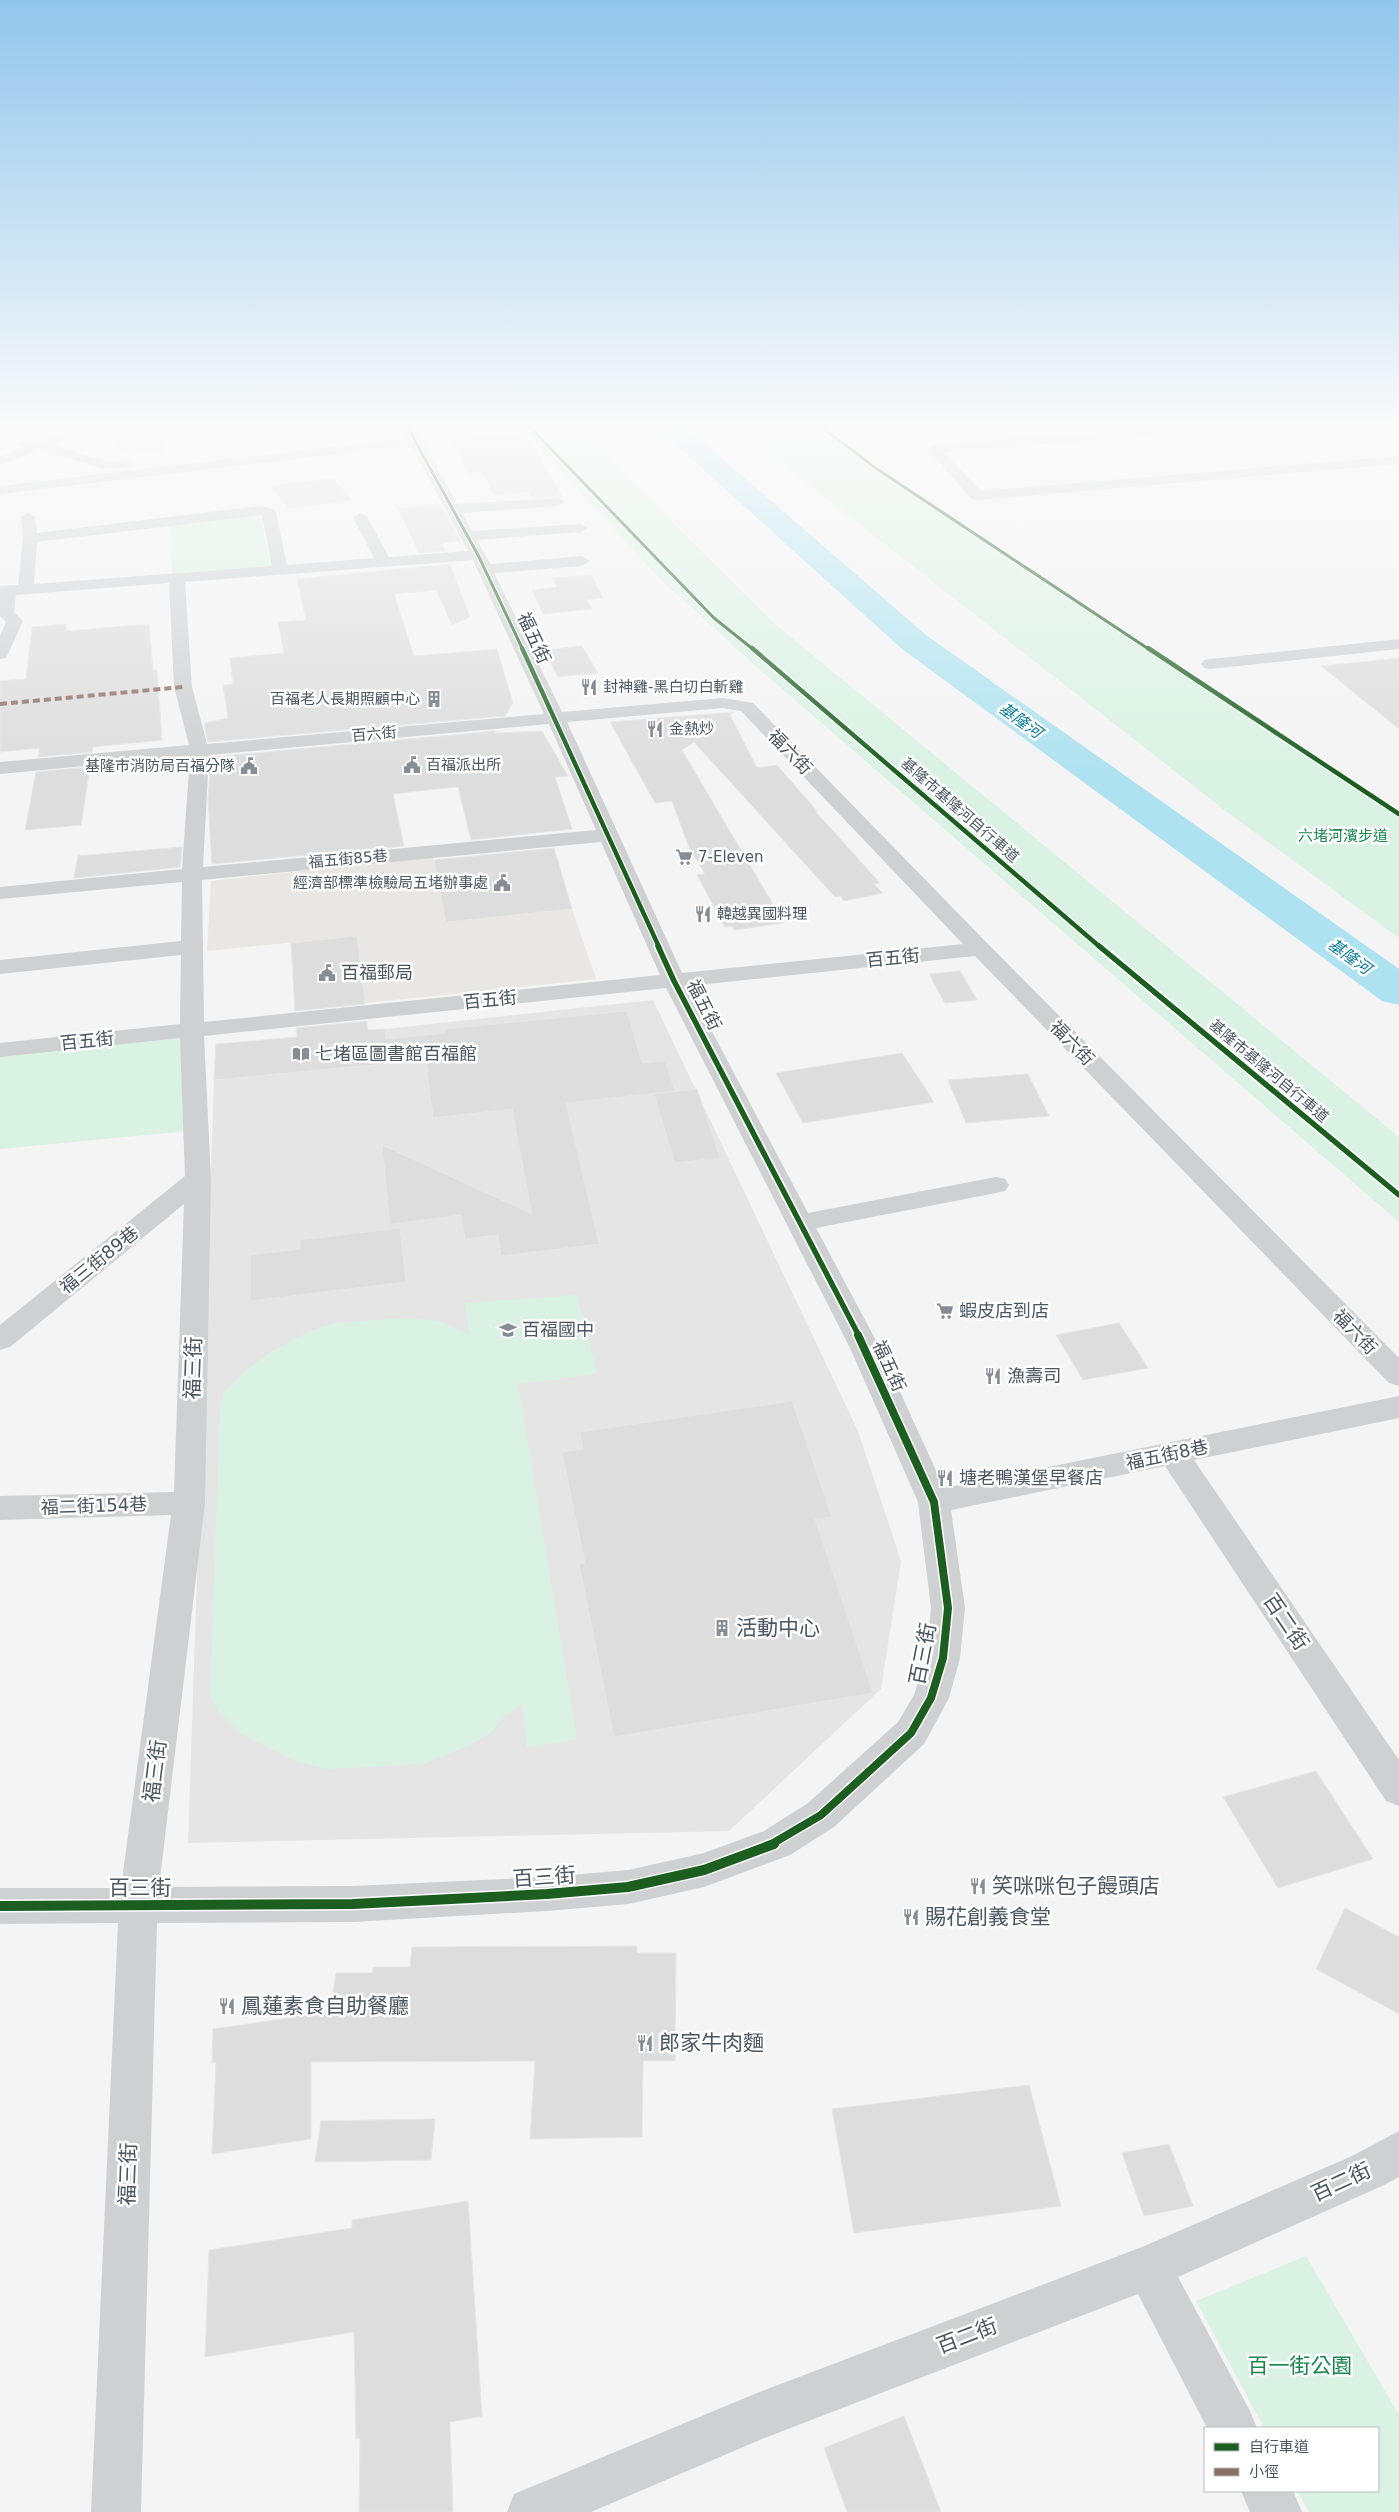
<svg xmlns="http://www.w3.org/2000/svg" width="1399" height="2512" viewBox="0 0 1399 2512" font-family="'DejaVu Sans','Noto Sans TC',sans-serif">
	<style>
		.commercial { fill: #e8e7e3 }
		.education { fill: #e6e5e6 }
		.green { fill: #d9f2e3 }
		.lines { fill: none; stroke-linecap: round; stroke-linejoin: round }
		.river { fill: #aee2f0; fill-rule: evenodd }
		.building { fill: #ddddde; stroke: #e5e6e7 }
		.minor { fill: #ced0d2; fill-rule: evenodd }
		.quiet { stroke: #8d6e63; stroke-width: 4; stroke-dasharray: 7 4; stroke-linecap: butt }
		.cycleway-far4-casing { stroke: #fff; stroke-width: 5 }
		.cycleway-far3-casing { stroke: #fff; stroke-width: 7 }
		.cycleway-far2-casing { stroke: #fff; stroke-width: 9 }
		.cycleway-far1-casing { stroke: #fff; stroke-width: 11 }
		.cycleway-casing { stroke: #fff; stroke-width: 13 }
		.cycleway-far4 { stroke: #1b5e20; stroke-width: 3 }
		.cycleway-far3 { stroke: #1b5e20; stroke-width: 4.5 }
		.cycleway-far2 { stroke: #1b5e20; stroke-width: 5.5 }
		.cycleway-far1 { stroke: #1b5e20; stroke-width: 8 }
		.cycleway { stroke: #1b5e20; stroke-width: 10 }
		.labels { text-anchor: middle; stroke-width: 5; stroke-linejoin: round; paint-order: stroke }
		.far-poi-label { font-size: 15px; fill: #4a5661; stroke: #fff; text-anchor: start }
		.far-street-label { font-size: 15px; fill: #4a5661; stroke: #fff }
		.far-park-label { font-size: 15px; fill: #17864f; stroke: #fff }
		.far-water-label { font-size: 16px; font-style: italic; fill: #0c7c9b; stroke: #fff }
		.street-label { font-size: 18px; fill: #4a5661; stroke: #fff }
		.poi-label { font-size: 18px; fill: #4a5661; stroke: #fff; text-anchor: start }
		.near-street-label { font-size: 21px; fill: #4a5661; stroke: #fff }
		.near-poi-label { font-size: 21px; fill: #4a5661; stroke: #fff; text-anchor: start }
		.near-park-label { font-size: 21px; fill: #17864f; stroke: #fff }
	</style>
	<rect width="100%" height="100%" fill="#f4f4f4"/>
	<path class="commercial" d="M433 856 446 922 572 909 596 979 365 1003 356 936 207 951 211 881Z"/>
	<path class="education" d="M653 1000 858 1431 901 1561 881 1689 729 1831 188 1843 214 1080 387 1064 385 1029Z"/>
	<g class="green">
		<path d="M0 422H72L0 450Z"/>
		<path d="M515 422H571L776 625 1399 1137V1222L751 662 660 579Z"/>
		<path d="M729 422H816L877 469 1399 814V938L1227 812Z"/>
		<path d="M260 512 271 567 172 574 170 525Z"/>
		<path d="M192 1030 188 1131 0 1149V1050Z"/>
		<path d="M577 1295 597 1374 518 1384 577 1739 527 1748 523 1703 505 1716 489 1734 470 1745 424 1764 328 1769 297 1762 241 1734 218 1711 210 1693 220 1407 224 1392 247 1369 271 1352 310 1331 334 1323 407 1318 439 1321 469 1334 465 1303Z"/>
		<path d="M1306 2256 1399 2415V2512H1309L1297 2491H1378V2428H1264L1196 2301Z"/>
	</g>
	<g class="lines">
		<path class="river" d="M651 422H680L926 635 1399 969V1005L1382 1001 902 649Z"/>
	</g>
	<g class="building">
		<path d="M152 425 165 450 123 454 111 430Z"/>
		<path d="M522 433 533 446 563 498H532L529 492 494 495 483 473 469 474 452 440Z"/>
		<path d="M333 478 352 500 288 509 271 486Z"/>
		<path d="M441 505 460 541 442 543 445 551 419 553 398 508Z"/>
		<path d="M450 564 470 617 452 625 436 590 394 594 414 656 497 649 513 703 505 716 208 742 204 723 228 718 223 685 233 684 230 658 284 653 278 622 306 620 297 579Z"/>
		<path d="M591 575 603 598 587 600 592 609 543 614 532 590 557 587 552 578Z"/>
		<path d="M66 624V631L149 624 153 670H157L162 740 93 747 92 752 38 757 40 748 0 752V681L26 679 32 627Z"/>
		<path d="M582 646 598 673 558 677 544 650Z"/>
		<path d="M1399 658V729L1321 666Z"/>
		<path d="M734 712 730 715 757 768 777 765 817 811H815L880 883 874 884 883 893 844 901 840 896 835 897 694 742 682 750 784 923 734 930 733 926 725 927 697 875 705 874 689 847 672 801 655 803 610 722Z"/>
		<path d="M495 731 494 733 542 731 568 776 555 777 572 829 471 840 458 787 427 790 393 794 404 846 212 864 208 799 211 757Z"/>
		<path d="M90 767 81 825 25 830 36 772Z"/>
		<path d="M182 847 180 867 74 878 78 856Z"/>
		<path d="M554 848 572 909 446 922 434 860Z"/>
		<path d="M357 936 365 1004 295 1011 291 943Z"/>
		<path d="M960 971 977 1000 945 1003 929 974Z"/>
		<path d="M627 1011 642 1063 665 1061 675 1091 566 1103 599 1244 501 1256 498 1235 465 1239 461 1215 390 1224 382 1145 532 1214 512 1109 433 1118 426 1060 214 1080 216 1044 297 1037 296 1028 367 1021 368 1030 385 1029 386 1039 446 1033 445 1029Z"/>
		<path d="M902 1053 934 1102 803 1123 776 1073Z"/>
		<path d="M1028 1074 1049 1116 966 1123 948 1080Z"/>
		<path d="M697 1089 720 1158 675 1163 654 1094Z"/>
		<path d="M400 1228 406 1282 250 1301V1255L300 1249V1240Z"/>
		<path d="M1119 1323 1148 1368 1083 1380 1056 1335Z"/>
		<path d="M792 1401 832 1517 815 1519 873 1693 614 1737 579 1564 585 1563 562 1452 583 1449 580 1432Z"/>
		<path d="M1316 1771 1373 1859 1278 1888 1223 1797Z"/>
		<path d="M1345 1908 1399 1937V2014L1316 1969Z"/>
		<path d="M637 1946V1953H676L675 2061H643L642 2137 530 2139 535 2061 311 2062V2139L212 2154 216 2062 212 2063 213 2029 330 2012 336 1973H372L373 1967H410L412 1947Z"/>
		<path d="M1029 2085 1061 2206 854 2233 832 2109Z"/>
		<path d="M435 2119 431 2160 315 2162 321 2121Z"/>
		<path d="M1169 2144 1193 2206 1144 2216 1122 2153Z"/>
		<path d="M468 2201 482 2416 450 2422 453 2512H359L360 2438 356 2439 354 2332 205 2357 209 2250 352 2228V2220Z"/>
		<path d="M904 2416 941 2512H847L824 2448Z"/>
	</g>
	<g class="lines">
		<g class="minor">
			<path d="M89 422H107L106 425 52 445 106 461 130 460 132 463 130 466 105 469 40 450 0 465V456L23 447 18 444 20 441 38 442Z"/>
			<path d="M401 422H413L457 504 558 498 565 502 558 506 462 513 472 531 581 524 588 528 581 532 477 540 490 564 582 556 590 561 582 566 494 573 562 712 723 698 753 703 988 944 1399 1358V1386L1389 1383 975 956 688 986 808 1213 996 1177 1005 1179 1009 1185 1005 1191 996 1193 816 1228 880 1348 944 1488 1399 1396V1418L1194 1460 1399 1760V1806L1386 1801 1165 1466 951 1510 965 1608 960 1658 949 1698 924 1744 834 1827 790 1855 704 1887 628 1904 547 1911 353 1922 157 1923 141 2512H91L118 1923 0 1924V1888H121L171 1515 0 1520V1496L174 1492 184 1204 10 1347 0 1350V1325L185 1176 180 1038 0 1057V1043L180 1024 181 955 0 974V960L181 941 182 882 0 899V887L182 869 190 756 0 774V762L189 745 174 687 169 583 16 595 14 612 23 621 8 654 6 658 0 659V636L6 622 0 616V586L18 585 23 538 21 517 28 513 35 517 37 533 260 506 274 509 276 512 287 565 374 558 353 517 360 513 367 517 389 557 468 551 411 445 0 494V486L407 438ZM262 515 272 566 34 584 37 542ZM473 560 544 714 207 744 192 687 185 582ZM723 708 741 711 963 944 682 973 567 722ZM549 724 596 830 203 867 209 755ZM601 842 660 975 204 1022 202 880ZM666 988 850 1348 918 1502 931 1608 926 1658 914 1695 898 1722 808 1803 764 1831 704 1853 628 1870 547 1877 353 1886 159 1887 205 1503 211 1179 204 1036Z"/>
			<path d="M1220 422H1274L1268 426 944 452 981 491 1399 456V464L977 500 972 499 927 449 934 445Z"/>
			<path d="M1399 639V649L1210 669 1204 668 1201 664 1204 660 1210 659Z"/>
			<path d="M1399 2131V2177L1382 2186 1178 2277 1250 2411 1257 2428H1207L1138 2294 762 2439 591 2512H507L514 2494 757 2393 1142 2247 1352 2156Z"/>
			<path d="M1241 2491H1293L1302 2512H1250Z"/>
		</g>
		<path class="quiet" d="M0 704 183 687"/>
		<g class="cycleway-far4-casing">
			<g id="cycleway-far4">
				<path d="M407 422 415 441 478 555 523 650"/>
				<path d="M525 422 714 618 754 650"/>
				<path d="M815 422 877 469 1150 650"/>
			</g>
		</g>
		<g class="cycleway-far3-casing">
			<g id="cycleway-far3">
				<path d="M522 648 659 947"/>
				<path d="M752 648 1100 947"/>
				<path d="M1148 648 1399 814"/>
			</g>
		</g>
		<g class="cycleway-far2-casing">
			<g id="cycleway-far2">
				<path d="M658 946 674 981 859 1336"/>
				<path d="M1099 946 1399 1195"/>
			</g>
		</g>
		<g class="cycleway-far1-casing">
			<path id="cycleway-far1" d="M770 1845 821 1815 911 1733 931 1698 943 1658 948 1608 934 1502 858 1335"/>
		</g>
		<g class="cycleway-casing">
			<path id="cycleway" d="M0 1906 353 1904 547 1894 628 1887 704 1870 774 1844"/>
		</g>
		<use href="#cycleway-far4" class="cycleway-far4"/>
		<use href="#cycleway-far3" class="cycleway-far3"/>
		<use href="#cycleway-far2" class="cycleway-far2"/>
		<use href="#cycleway-far1" class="cycleway-far1"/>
		<use href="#cycleway" class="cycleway"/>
	</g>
	<linearGradient id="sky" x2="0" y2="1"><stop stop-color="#91c6eb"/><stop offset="0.55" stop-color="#fafafa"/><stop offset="1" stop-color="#fafafa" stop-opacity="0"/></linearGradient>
	<rect width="1399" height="774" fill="url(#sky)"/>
	<defs>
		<g id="restaurant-bare" transform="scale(1.35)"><path d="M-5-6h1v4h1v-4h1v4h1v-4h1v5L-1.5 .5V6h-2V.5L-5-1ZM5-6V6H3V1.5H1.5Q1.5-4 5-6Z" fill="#868d94" stroke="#fff" stroke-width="2.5" paint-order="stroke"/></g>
		<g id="building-bare" transform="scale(1.35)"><path d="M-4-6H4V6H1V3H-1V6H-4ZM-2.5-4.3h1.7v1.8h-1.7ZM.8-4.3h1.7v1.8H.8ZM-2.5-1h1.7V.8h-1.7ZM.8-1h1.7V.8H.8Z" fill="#868d94" stroke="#fff" stroke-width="2.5" paint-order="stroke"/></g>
		<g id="civic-bare" transform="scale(1.35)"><path d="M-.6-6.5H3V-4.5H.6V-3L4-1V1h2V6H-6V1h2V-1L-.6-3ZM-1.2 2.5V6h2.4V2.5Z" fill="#868d94" stroke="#fff" stroke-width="2.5" paint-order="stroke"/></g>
		<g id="supermarket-bare" transform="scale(1.35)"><path d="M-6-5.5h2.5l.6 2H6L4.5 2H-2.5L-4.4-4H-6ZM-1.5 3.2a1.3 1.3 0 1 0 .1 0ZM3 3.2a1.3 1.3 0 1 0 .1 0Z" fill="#868d94" stroke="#fff" stroke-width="2.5" paint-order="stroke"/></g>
		<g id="library-bare" transform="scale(1.35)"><path d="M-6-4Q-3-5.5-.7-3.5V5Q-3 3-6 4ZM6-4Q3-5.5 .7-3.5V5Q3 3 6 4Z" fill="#868d94" stroke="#fff" stroke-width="2.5" paint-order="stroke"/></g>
		<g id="school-bare" transform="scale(1.35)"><path d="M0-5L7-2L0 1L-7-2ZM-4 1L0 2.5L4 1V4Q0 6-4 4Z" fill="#868d94" stroke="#fff" stroke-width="2.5" paint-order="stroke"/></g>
	</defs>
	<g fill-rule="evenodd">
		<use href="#restaurant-bare" x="589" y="687"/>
		<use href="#building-bare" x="434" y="699"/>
		<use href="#restaurant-bare" x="655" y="729"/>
		<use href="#civic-bare" x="412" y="765"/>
		<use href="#civic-bare" x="249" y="766"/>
		<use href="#supermarket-bare" x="684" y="857"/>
		<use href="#civic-bare" x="502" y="883"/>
		<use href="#restaurant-bare" x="703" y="914"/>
		<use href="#civic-bare" x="327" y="973"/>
		<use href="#library-bare" x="301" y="1054"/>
		<use href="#supermarket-bare" x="945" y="1311"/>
		<use href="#school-bare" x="508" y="1330"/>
		<use href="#restaurant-bare" x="993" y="1376"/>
		<use href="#restaurant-bare" x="945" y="1478"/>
		<use href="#building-bare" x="722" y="1628"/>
		<use href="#restaurant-bare" x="978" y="1886"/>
		<use href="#restaurant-bare" x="911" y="1917"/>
		<use href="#restaurant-bare" x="227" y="2006"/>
		<use href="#restaurant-bare" x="645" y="2043"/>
	</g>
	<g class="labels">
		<g class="far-poi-label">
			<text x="603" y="692">封神雞-黑白切白斬雞</text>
			<text x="420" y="704" text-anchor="end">百福老人長期照顧中心</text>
			<text x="669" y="734">金熱炒</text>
			<text x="426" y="770">百福派出所</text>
			<text x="235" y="771" text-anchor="end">基隆市消防局百福分隊</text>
			<text x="698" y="862">7-Eleven</text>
			<text x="488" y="888" text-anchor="end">經濟部標準檢驗局五堵辦事處</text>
			<text x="717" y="919">韓越異國料理</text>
		</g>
		<g class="far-street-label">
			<text transform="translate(374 734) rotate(-5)" y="5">百六街</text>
			<text transform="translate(960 810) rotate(41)" y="5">基隆市基隆河自行車道</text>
			<text transform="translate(348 859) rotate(-5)" y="5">福五街85巷</text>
			<text transform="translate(1269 1071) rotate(40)" y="5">基隆市基隆河自行車道</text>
		</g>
		<g class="far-park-label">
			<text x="1343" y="841">六堵河濱步道</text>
		</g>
		<g class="far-water-label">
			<text transform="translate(1021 720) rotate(36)" y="6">基隆河</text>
			<text transform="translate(1350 956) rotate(36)" y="6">基隆河</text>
		</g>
		<g class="street-label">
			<text transform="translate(534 638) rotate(65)" y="6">福五街</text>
			<text transform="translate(790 752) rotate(46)" y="6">福六街</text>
			<text transform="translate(893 958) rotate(-6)" y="6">百五街</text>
			<text transform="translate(490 1000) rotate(-6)" y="6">百五街</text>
			<text transform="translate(704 1005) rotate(63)" y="6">福五街</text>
			<text transform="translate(87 1041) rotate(-6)" y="6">百五街</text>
			<text transform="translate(1072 1043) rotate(46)" y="6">福六街</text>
			<text transform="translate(99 1260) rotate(-39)" y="6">福三街89巷</text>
			<text transform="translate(1355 1332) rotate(46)" y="6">福六街</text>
			<text transform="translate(889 1366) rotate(65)" y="6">福五街</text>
			<text transform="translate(1167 1455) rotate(-12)" y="6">福五街8巷</text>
			<text transform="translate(94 1506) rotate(-2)" y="6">福二街154巷</text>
		</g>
		<g class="poi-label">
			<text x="341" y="979">百福郵局</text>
			<text x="315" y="1060">七堵區圖書館百福館</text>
			<text x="959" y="1317">蝦皮店到店</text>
			<text x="522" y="1336">百福國中</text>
			<text x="1007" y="1382">漁壽司</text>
			<text x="959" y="1484">塘老鴨漢堡早餐店</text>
		</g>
		<g class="near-street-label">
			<text transform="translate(193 1368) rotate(-88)" y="7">福三街</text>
			<text transform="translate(1286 1622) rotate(56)" y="7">百二街</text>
			<text transform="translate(923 1654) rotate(-79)" y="7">百三街</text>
			<text transform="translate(155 1771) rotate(-83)" y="7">福三街</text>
			<text transform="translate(544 1877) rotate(-4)" y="7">百三街</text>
			<text x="140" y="1895">百三街</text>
			<text transform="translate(128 2174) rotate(-88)" y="7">福三街</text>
			<text transform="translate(1341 2182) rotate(-25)" y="7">百二街</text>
			<text transform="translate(967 2336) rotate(-21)" y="7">百二街</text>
		</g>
		<g class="near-poi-label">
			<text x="736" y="1635">活動中心</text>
			<text x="992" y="1893">笑咪咪包子饅頭店</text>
			<text x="925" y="1924">賜花創義食堂</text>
			<text x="241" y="2013">鳳蓮素食自助餐廳</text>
			<text x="659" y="2050">郎家牛肉麵</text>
		</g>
		<g class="near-park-label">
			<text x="1300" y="2373">百一街公園</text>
		</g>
	</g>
	<rect x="1204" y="2427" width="175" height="65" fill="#ffffff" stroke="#b7bbc0"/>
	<rect x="1214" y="2443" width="25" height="8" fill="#1b5e20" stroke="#b7bbc0"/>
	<text x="1249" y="2452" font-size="15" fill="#4a5661">自行車道</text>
	<rect x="1214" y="2468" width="25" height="8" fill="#8d6e63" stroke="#b7bbc0"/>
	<text x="1249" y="2477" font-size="15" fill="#4a5661">小徑</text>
</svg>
